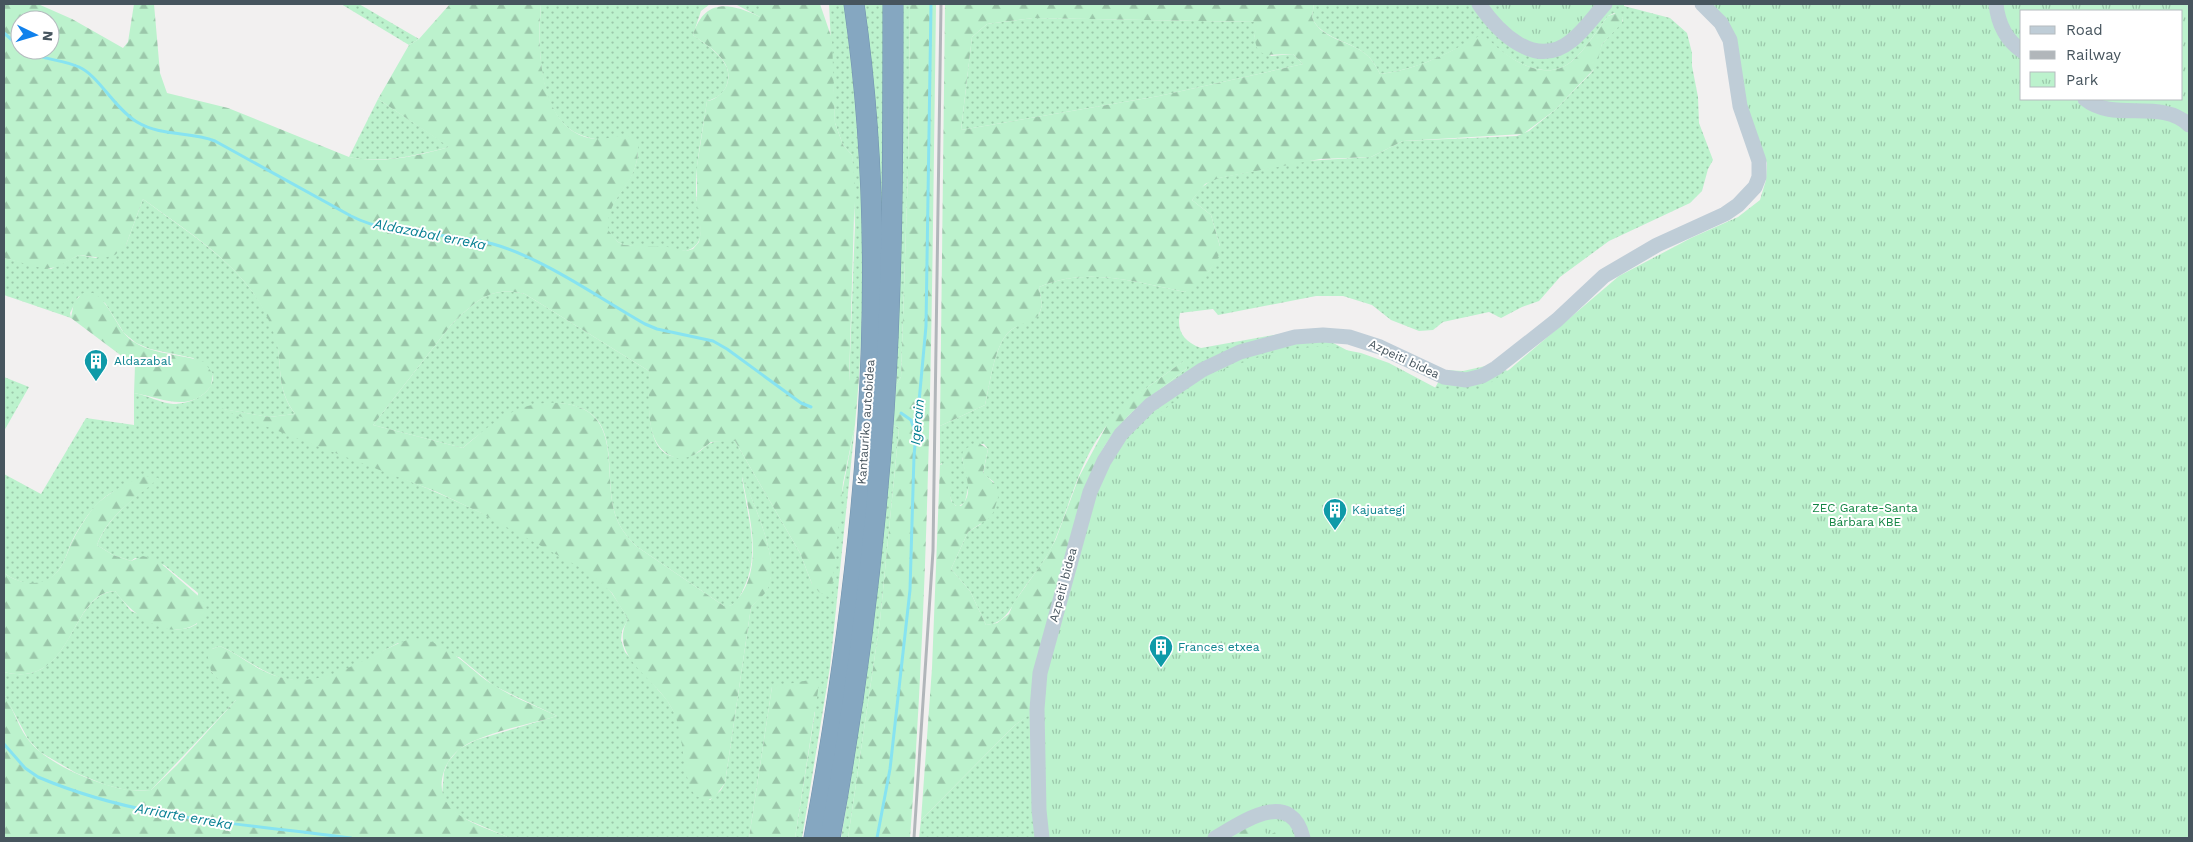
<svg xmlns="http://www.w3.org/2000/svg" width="2193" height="842" viewBox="0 0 2193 842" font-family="'Work Sans',sans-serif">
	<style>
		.grass { fill: url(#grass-dots) }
		.forest { fill: url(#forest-firs); fill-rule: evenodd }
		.park { fill: url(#park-tufts); fill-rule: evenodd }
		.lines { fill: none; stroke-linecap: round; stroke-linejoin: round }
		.stream { stroke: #87e3f1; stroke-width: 3 }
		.highway-casing { stroke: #7092ad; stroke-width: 21 }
		.secondary { stroke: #bfcdd7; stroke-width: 15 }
		.highway { stroke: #85a7c1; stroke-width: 20 }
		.rail { stroke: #b1b6ba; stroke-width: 3 }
		.labels { text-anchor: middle; stroke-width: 4; stroke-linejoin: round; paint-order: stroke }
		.street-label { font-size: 12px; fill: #47555e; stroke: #fff }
		.culture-label { font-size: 12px; fill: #0d838f; stroke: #fff; text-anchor: start }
		.park-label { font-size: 12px; fill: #128543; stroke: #fff }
		.water-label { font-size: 14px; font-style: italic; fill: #078093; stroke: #fff }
	</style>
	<defs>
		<pattern id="grass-dots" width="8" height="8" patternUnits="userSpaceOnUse" patternTransform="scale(1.25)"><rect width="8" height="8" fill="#bcf2cd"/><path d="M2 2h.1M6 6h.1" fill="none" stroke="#9bc7aa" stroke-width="1.8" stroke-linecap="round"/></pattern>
		<pattern id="forest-firs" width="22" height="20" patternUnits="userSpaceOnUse" patternTransform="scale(1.25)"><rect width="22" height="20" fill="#bcf2cd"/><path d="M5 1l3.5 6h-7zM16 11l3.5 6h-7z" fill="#9bc7aa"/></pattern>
		<pattern id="park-tufts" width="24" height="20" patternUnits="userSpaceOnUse" patternTransform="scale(1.25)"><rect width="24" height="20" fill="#bcf2cd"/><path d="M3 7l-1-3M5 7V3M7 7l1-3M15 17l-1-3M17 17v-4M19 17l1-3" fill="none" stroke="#9bc7aa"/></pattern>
	</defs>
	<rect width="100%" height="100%" fill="#f2f0f0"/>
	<g class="grass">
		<path d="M341 4H359L419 39 409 45Z"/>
		<path d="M541 4H710L701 11 693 35C709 47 737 63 726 87 722 95 715 99 707 101 703 130 696 160 696 189 696 204 701 219 701 231 701 242 695 248 686 251L624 245 618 242 607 230C606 197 635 187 638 153L617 138C608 141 596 140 587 137 536 124 538 44 541 4Z"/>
		<path d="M733 4H760V17L735 4Z"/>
		<path d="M829 4H844C861 128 867 253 859 378L849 382 855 225 852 155 843 145 835 123Z"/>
		<path d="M863 4H885L884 225 881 224 875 107Z"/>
		<path d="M903 4H910L908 170 901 377 896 385 902 206Z"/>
		<path d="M1314 4H1624V6L1670 18 1687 33 1692 53V66L1698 97 1699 123 1713 160 1708 169 1702 191 1690 203 1609 241 1560 277 1539 301 1522 307 1501 318 1489 312 1443 322 1433 330 1419 331 1391 320 1372 305 1343 296H1316L1218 315 1213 309 1180 313C1176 331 1184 342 1201 348L1307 329 1431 395 1445 370 1463 371 1490 365 1520 375 1422 838 1100 454C1124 411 1151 398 1187 368L1184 361C1155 382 1123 402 1102 432 1079 464 1070 504 1055 540 1047 560 1032 576 1020 594 1010 608 1006 623 986 625L970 591 951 569 968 532 981 524 994 482 983 474 988 449 984 444H977L962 458 969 484 965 502 958 507 952 503 942 463 940 465V426L985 405C990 385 994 343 1011 330 1019 324 1030 320 1039 315L1042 305 1039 287C1088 266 1136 282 1185 292L1209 271 1219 254 1220 246 1211 215 1192 200 1201 188 1213 179 1305 161 1371 157 1403 141 1517 136 1529 131 1555 110 1593 71 1602 44 1623 21V18L1614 13 1608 16C1597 30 1586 49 1572 61 1543 86 1503 55 1483 35 1450 52 1418 70 1380 74 1375 64 1370 56 1360 50 1344 40 1319 36 1312 17Z"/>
		<path d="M1033 18 1258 22 1254 38 1271 56 1293 54 1303 64 1159 96 961 130 972 37 987 24Z"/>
		<path d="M378 99 450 147C417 155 383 164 349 157Z"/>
		<path d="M143 199C192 236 254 271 275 334 284 364 274 386 295 414L269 417 222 409C325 448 430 484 527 536 551 549 578 561 599 579 611 590 620 605 628 619L622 631 621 640 625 652 667 700 674 712 680 724 688 779 710 800 721 790 725 783 751 607C756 601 766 594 768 587 780 557 753 504 742 475 742 483 745 493 746 502 752 534 758 563 741 594 737 602 733 607 724 606L636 546C627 537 619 527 615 514 602 469 626 407 557 403 525 401 486 427 463 448L373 425 451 325C475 302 490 285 525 294L649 371C650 402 641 470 693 455 699 453 704 447 709 444 715 440 728 441 735 441L800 553 812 584 842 493 855 425 830 667 802 838H795L815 712 772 687 749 838H510L461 817 449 808 442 795 444 772 448 762 459 749 476 740 557 716 494 686 459 657 398 643C360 663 315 694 271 674 253 666 238 654 220 646L212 649 211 671 237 699 151 790 130 791 106 785 76 773 40 752 28 739 4 694V672C74 690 68 594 115 591L131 611 176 630 189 628 197 624 198 593 164 565 135 558 131 561 113 555 97 545C108 516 136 497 158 478 140 483 120 485 105 497 90 509 79 527 71 543 68 550 66 558 62 565 48 590 24 587 4 573V474L41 494 86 418 134 425V393C147 395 160 403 173 404 191 404 215 393 213 374L193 358 150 349 136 343 124 333 105 303 88 293 78 297 70 313 71 318 4 295V258L51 269 79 255 96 258 126 245Z"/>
		<path d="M4 377 29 387 4 431Z"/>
		<path d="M893 425 899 428 880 621 848 838H841C864 701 882 564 893 425Z"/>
		<path d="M1037 709 1043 838H919L921 820 1015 725Z"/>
	</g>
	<g class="forest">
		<path d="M4 4H38L72 19 123 48 128 42 134 4H154L160 73 167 93 228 108 349 157C383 164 417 156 449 147L378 99 409 45 419 39 450 4H541C537 44 538 127 589 138 603 141 613 136 627 135L638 144C640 188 606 193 608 230L618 242 624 245 668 247 686 251 693 249 699 242 701 231 697 207V166L707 101C715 100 722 94 726 87 737 62 709 47 693 35 704 0 727 1 760 17V4H820L832 39 835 123 843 145 852 155 855 183 849 381 859 378 855 425 843 483 831 598 819 592 812 584 800 553 735 441 711 442 694 455 682 459C641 453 650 401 649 371L525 294C490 285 475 302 451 325L373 425 463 448C491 423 519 400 559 403 625 408 602 471 615 514 619 527 627 537 636 546L724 606 732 605C768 572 748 512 741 471 751 500 783 562 767 590 763 597 756 602 751 607L725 783 714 798 706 800 696 796 692 791C679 762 687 731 668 702 651 676 608 654 628 619L612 593 590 573 481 513 437 492 218 408 269 417 295 414C273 383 285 365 274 334 254 271 193 236 143 199L126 245 115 255 103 258 79 255 57 267 45 269 4 258ZM20 20H50V50H20Z"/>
		<path d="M910 4H936C932 282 931 560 910 838H848L880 621 899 428 893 425 896 385 901 377 908 170Z"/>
		<path d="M945 4H1314L1312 17C1319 37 1344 40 1360 50 1370 56 1375 64 1380 74 1418 70 1450 52 1483 34 1503 55 1543 86 1572 61 1586 49 1597 30 1608 16L1617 13 1623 18 1622 23 1602 44 1596 67 1555 110 1523 134 1403 141 1371 157 1320 159 1219 178 1205 184 1192 200 1211 215 1221 250C1214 268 1201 283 1185 292 1136 282 1088 266 1039 287L1042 305 1039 315C1030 322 1020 324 1011 330 994 343 990 385 985 405L940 426ZM1033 18 1257 22 1254 38 1258 51 1266 55 1293 54 1303 64 1159 96 961 130 972 37 987 24Z"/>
		<path d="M83 293H93L99 297C110 308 115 321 124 333 141 355 180 353 204 362L213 374 211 386C190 414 162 398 134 393L135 366 71 318 74 302Z"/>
		<path d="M1185 360 1188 363 1187 368C1151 398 1124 411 1100 454L1200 742 1303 838H1108L1037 710 1015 725 921 820 932 668 940 465 945 463 949 466 951 501 956 506H961C980 489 954 458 965 449 968 447 975 445 979 443L988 449 983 473 997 486 998 498 993 513 988 519 968 532 951 569 970 591 986 625 997 623 1009 614 1013 604 1045 559 1056 539 1079 477 1109 421 1127 402Z"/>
		<path d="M145 476 159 478C137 497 107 516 97 545L113 555 131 561 143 556 157 560 203 600 206 607C205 615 201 621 194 625 165 641 131 613 115 591 68 593 75 690 4 672V573C23 587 49 588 62 565 66 558 68 551 71 544 77 531 85 519 93 508 107 493 126 483 145 476Z"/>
		<path d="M413 638C448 640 467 669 495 686 514 698 537 706 557 716 531 724 501 729 476 740 462 745 449 756 444 771 430 814 480 825 510 838H4V694C13 708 17 724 27 738 45 764 98 785 128 790 135 792 143 790 151 790L177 765 236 700 211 671 208 657 212 649 220 646C238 654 254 668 273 675 326 694 366 653 413 638Z"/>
		<path d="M820 678 795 838H749L772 687Z"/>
	</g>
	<g class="park">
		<path d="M1502 4H1604L1570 41 1542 50 1492 21Z"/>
		<path d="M1707 4H2189V838H1293L1284 827 1268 836 1254 816 1216 838H1045L1040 814 1047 654 1104 468 1151 419 1202 382 1209 374 1280 350 1325 346 1361 353 1389 363 1436 388 1465 392 1483 388 1510 369 1619 276 1691 238 1738 217 1760 200 1766 180 1767 163 1749 125 1731 37ZM2022 11H2182V99H2022Z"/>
	</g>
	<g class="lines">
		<g class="stream">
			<path d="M4 33 20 47"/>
			<path d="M24 50C41 60 61 59 79 67 98 75 115 109 137 122 162 137 189 131 215 141L351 216C394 238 446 231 493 244 543 258 599 298 645 324L657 329 713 341 727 349 801 403 811 407"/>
			<path d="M901 413 911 420 915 432"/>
			<path d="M4 744 25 768 38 777C141 821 243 823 351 838"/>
			<path d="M877 838 890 769 910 590 914 456 926 326 931 4"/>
		</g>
		<g class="highway-casing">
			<g id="highway">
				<path d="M814 838C864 565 894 280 854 4"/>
				<path d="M830 838C856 698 874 555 884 412 893 276 893 140 893 4"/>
			</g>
		</g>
		<g class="secondary">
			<path d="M1479 4C1498 32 1535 70 1571 41 1584 31 1594 16 1605 4"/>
			<path d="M1996 4C1998 23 2006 40 2022 51"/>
			<path d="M2085 99C2114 123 2161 98 2189 125"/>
			<path d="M1042 838 1039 810 1037 709 1040 673 1090 492 1104 461 1121 434 1150 405 1202 370 1240 352 1295 337 1323 335 1349 337 1380 347 1444 377 1466 380 1482 376 1496 368 1557 320 1604 276 1657 245 1725 214 1738 205 1755 187 1759 177V161L1740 106 1730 40 1721 23 1702 4"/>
			<path d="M1215 838C1241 823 1291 787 1303 838"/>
		</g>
		<use href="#highway" class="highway"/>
		<path class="rail" d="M914 838 933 551 941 4"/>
	</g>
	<defs>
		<g id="building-pin" transform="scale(1.25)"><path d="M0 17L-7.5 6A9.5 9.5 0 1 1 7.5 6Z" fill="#0f9aa8" stroke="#fff"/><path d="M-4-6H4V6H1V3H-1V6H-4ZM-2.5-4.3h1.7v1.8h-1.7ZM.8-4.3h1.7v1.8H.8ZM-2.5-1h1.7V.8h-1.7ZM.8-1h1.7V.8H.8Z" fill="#fff"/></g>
	</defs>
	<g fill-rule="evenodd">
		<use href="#building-pin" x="96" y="361"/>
		<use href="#building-pin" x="1335" y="510"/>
		<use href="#building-pin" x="1161" y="647"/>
	</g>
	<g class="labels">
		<g class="street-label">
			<text transform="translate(1404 359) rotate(25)" y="4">Azpeiti bidea</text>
			<text transform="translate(866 422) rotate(-86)" y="4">Kantauriko autobidea</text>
			<text transform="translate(1063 585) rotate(-75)" y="4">Azpeiti bidea</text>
		</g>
		<g class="culture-label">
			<text x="114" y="365">Aldazabal</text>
			<text x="1352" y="514">Kajuategi</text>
			<text x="1178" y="651">Frances etxea</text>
		</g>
		<g class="park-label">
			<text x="1865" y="512">ZEC Garate-Santa<tspan x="1865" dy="14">Bárbara KBE</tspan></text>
		</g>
		<g class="water-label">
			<text transform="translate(430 234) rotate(11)" y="5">Aldazabal erreka</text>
			<text transform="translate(917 422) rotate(-85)" y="5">Igerain</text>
			<text transform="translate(184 816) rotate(10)" y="5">Arriarte erreka</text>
		</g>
	</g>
	<rect width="2193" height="842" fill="none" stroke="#47555e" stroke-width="10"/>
	<rect x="2020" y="10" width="162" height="90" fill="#ffffff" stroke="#b5bbbf"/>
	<rect x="2030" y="26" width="25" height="8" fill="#bfcdd7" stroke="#b5bbbf"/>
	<text x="2066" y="35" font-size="15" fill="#47555e">Road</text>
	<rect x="2030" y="51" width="25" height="8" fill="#b1b6ba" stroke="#b5bbbf"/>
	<text x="2066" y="60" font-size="15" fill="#47555e">Railway</text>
	<rect x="2030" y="72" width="25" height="15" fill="url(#park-tufts)" stroke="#b5bbbf"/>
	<text x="2066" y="85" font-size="15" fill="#47555e">Park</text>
	<g transform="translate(35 35) rotate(95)"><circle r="24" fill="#ffffff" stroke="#b5bbbf"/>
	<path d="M0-4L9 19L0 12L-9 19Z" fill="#1081ec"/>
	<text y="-8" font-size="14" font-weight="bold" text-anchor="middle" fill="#47555e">N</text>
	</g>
</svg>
